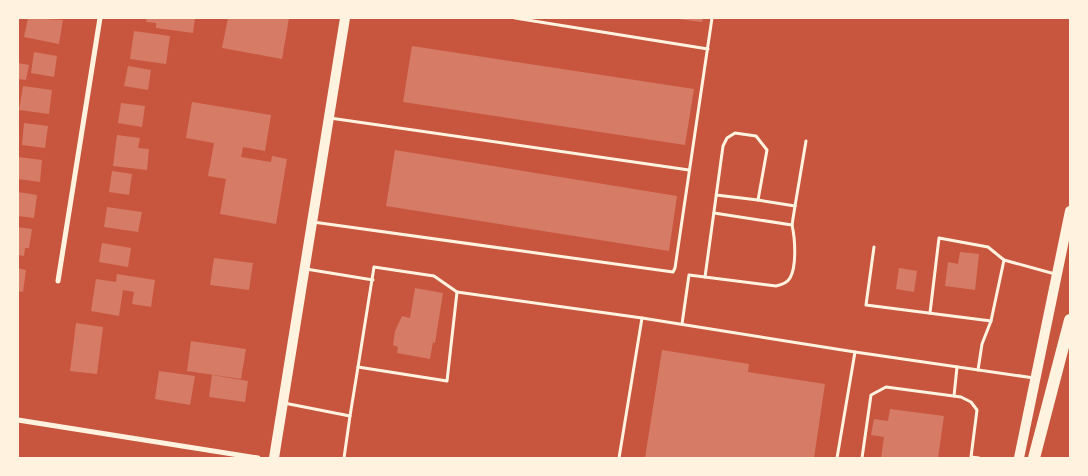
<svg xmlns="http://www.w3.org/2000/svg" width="1088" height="476" viewBox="0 0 1088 476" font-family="Cabin,sans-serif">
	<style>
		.building { fill: #d67c66 }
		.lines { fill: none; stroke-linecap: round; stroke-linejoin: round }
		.service { stroke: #fff3e0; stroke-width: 3 }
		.minor { stroke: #fff3e0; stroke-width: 5 }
		.secondary { stroke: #fff3e0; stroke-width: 10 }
		.motorway { stroke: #fff3e0; stroke-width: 12 }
	</style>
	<rect width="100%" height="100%" fill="#c8553d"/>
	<g class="building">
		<path d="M28 18 63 20 59 44 24 37Z"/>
		<path d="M147 18H195L193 33 156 28V23L146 22Z"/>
		<path d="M228 18H289L282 59 222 48Z"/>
		<path d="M678 19V18H703L702 22Z"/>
		<path d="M134 31 170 36 166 64 130 59Z"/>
		<path d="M412 46 694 89 685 145 403 102Z"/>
		<path d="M34 52 57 56 54 77 31 73Z"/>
		<path d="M18 63 29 65 26 80 18 79Z"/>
		<path d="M128 66 151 70 148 90 124 86Z"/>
		<path d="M23 86 52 90 49 114 19 110Z"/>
		<path d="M192 102 271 115 265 151 243 147 241 157 271 162 272 156 287 159 276 224 220 214 226 179 208 176 214 143 186 138Z"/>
		<path d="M121 103 145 106 142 127 118 123Z"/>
		<path d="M24 123 48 126 45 148 22 145Z"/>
		<path d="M117 135 140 138 138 148 149 149 147 170 113 166Z"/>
		<path d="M395 150 677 196 669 251 386 206Z"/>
		<path d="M18 157 42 160 40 182 18 179Z"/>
		<path d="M112 171 132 174 129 195 109 192Z"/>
		<path d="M18 192 37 195 34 218 18 216Z"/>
		<path d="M107 207 142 212 138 232 104 227Z"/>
		<path d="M18 227 32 229 29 248H25L24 256 18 255Z"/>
		<path d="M102 243 131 248 128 267 99 262Z"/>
		<path d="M960 252 979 254 975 290 945 286 948 262 958 264Z"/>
		<path d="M214 258 253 263 249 290 210 285Z"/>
		<path d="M18 268 26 270 23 292 18 291Z"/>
		<path d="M899 268 917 271 914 292 896 289Z"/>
		<path d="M117 274 155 280 151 307 132 304 134 292 123 290 119 316 91 311 96 279 116 282Z"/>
		<path d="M415 288 443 293 435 343 433 342 430 359 397 353 398 347 393 345 395 331 402 316 410 318Z"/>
		<path d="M76 323 103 327 97 374 70 371Z"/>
		<path d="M191 341 246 349 241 379 187 371Z"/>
		<path d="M662 350 749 364 748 372 825 384 814 458H645Z"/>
		<path d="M159 371 195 376 190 405 155 399Z"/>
		<path d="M212 375 248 381 245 402 209 397Z"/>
		<path d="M890 409 944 416 938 458H881L884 437 871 435 874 419 888 421Z"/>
	</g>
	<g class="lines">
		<g class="service">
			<path d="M515 18 708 49"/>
			<path d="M330 118 689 170"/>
			<path d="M758 200 795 206 806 141"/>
			<path d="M313 222 673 272 675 268 712 18"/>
			<path d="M792 225 795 206"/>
			<path d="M874 247 866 305 991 321 1004 260 1055 274"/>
			<path d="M306 269 373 280"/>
			<path d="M705 277 723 146 727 138 735 133 756 136 767 150 758 200 716 195"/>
			<path d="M930 313 939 238 988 247 1004 260"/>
			<path d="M682 324 689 275 776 286C781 285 787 283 790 278 797 266 795 238 792 225L714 213"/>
			<path d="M358 367 374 267 434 276 457 292"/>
			<path d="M978 370 982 344 991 321"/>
			<path d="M954 396 957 367"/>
			<path d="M284 403 350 416 344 458"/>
			<path d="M350 416 358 367 447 381 457 292 642 318 855 352"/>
			<path d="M619 458 642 318"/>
			<path d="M837 458 855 352 1034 378"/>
			<path d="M862 458 871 395 886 387 961 397 971 402 977 410 971 457 979 458"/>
		</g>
		<g class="minor">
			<path d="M58 281 100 18"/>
			<path d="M18 420 258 458"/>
		</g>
		<g class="secondary">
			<path d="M274 458 345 18"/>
			<path d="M1019 458 1070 211"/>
		</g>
		<path class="motorway" d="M1034 458 1070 320"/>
	</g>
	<rect width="1088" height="476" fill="none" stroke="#fff3e0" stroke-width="38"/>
</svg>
